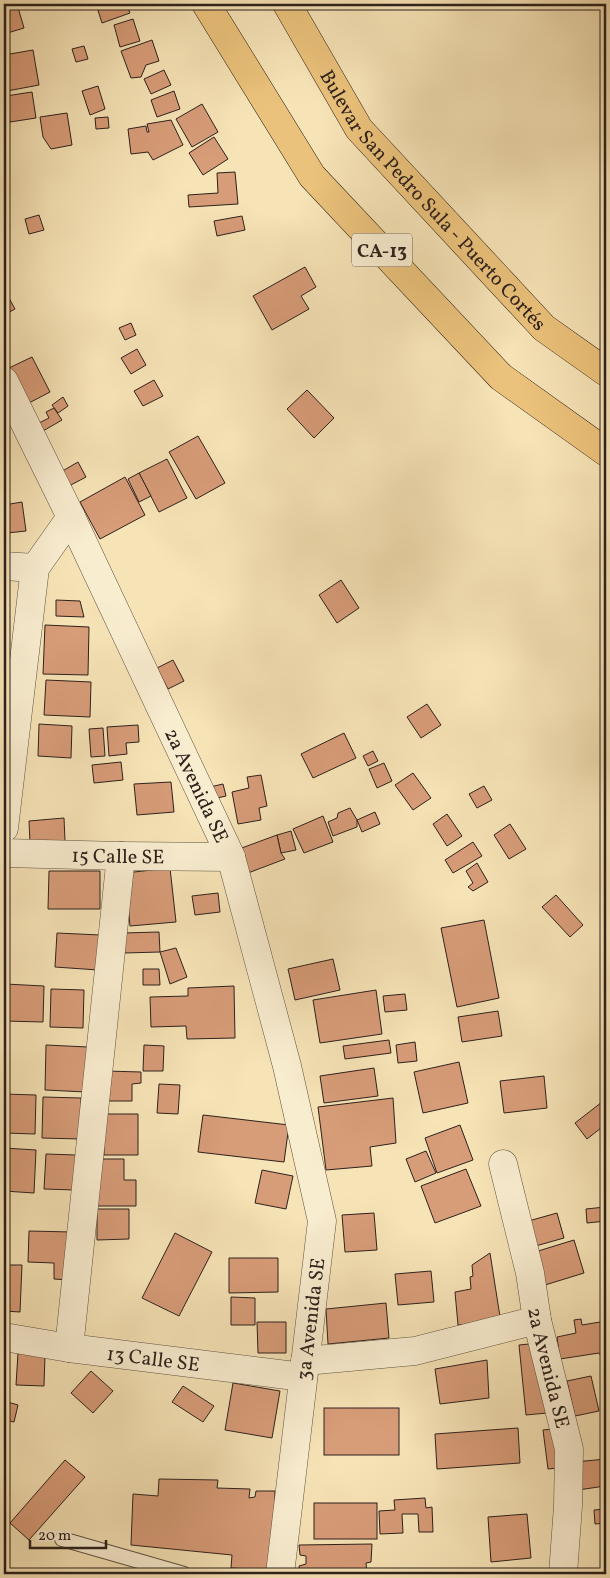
<svg xmlns="http://www.w3.org/2000/svg" width="610" height="1578" viewBox="0 0 610 1578" font-family="Vollkorn,serif">
	<style>
		.building { fill: #d79c78; stroke: #2d211c }
		.lines { fill: none; stroke-linecap: round; stroke-linejoin: round }
		.lane-casing { stroke: #5f5242; stroke-width: 16 }
		.street-casing { stroke: #5f5242; stroke-width: 29 }
		.highway-casing { stroke: #2d211c; stroke-width: 29 }
		.lane { stroke: #f9edd0; stroke-width: 14 }
		.street { stroke: #f9edd0; stroke-width: 28 }
		.highway { stroke: #ebc27b; stroke-width: 28 }
		.labels { text-anchor: middle; stroke-width: 4.5; stroke-linejoin: round; paint-order: stroke }
		.shield { fill: #f9edd0; stroke: #6a5e52; stroke-width: 1 }
		.shield-label { font-size: 19px; font-weight: bold; fill: #2d211c }
		.street-label { font-size: 20px; fill: #2d211c; stroke: #f9edd0 }
	</style>
	<rect width="100%" height="100%" fill="#f6e3b6"/>
	<filter id="stains"><feTurbulence type="fractalNoise" baseFrequency=".004" numOctaves="4"/><feColorMatrix values="0 0 0 0 .2 0 0 0 0 .09 0 0 0 0 .02 0 0 0 .5 -.17"/></filter>
	<radialGradient id="worn" r=".72"><stop offset=".6" stop-color="#630" stop-opacity="0"/><stop offset="1" stop-color="#630" stop-opacity=".3"/></radialGradient>
	<g class="building">
		<path d="M4 4H17L24 28 4 34Z"/>
		<path d="M96 4H126L130 13 102 23Z"/>
		<path d="M133 19 140 41 120 47 114 25Z"/>
		<path d="M152 40 159 61 146 65 141 77 131 78 121 51Z"/>
		<path d="M84 46 88 59 76 62 72 49Z"/>
		<path d="M33 50 39 85 7 91 4 73V55Z"/>
		<path d="M164 70 171 85 151 94 144 79Z"/>
		<path d="M98 86 105 109 90 115 82 91Z"/>
		<path d="M174 91 180 109 157 117 151 100Z"/>
		<path d="M32 92 36 118 10 122 6 96Z"/>
		<path d="M202 104 218 132 192 147 176 119Z"/>
		<path d="M67 113 72 145 51 149 43 137 40 117Z"/>
		<path d="M108 117 109 128 96 129 95 118Z"/>
		<path d="M171 120 183 145 153 160 148 152 131 154 128 129 146 126 147 132H149L147 124Z"/>
		<path d="M214 137 228 159 203 175 189 153Z"/>
		<path d="M235 172 238 204 189 207 188 195 218 193 217 173Z"/>
		<path d="M39 215 44 230 29 234 25 219Z"/>
		<path d="M242 216 245 230 217 236 214 221Z"/>
		<path d="M305 267 316 287 301 296 309 309 272 330 253 296Z"/>
		<path d="M4 289 15 309 4 315Z"/>
		<path d="M131 323 136 335 125 340 119 328Z"/>
		<path d="M137 349 146 365 131 374 121 358Z"/>
		<path d="M32 357 50 392 27 404 9 368Z"/>
		<path d="M154 380 163 396 143 406 134 391Z"/>
		<path d="M307 390 334 418 314 438 287 409Z"/>
		<path d="M63 397 68 406 58 413 52 405Z"/>
		<path d="M54 408 62 420 43 431 39 423 49 418 46 412Z"/>
		<path d="M198 436 225 483 196 499 169 452Z"/>
		<path d="M167 459 187 498 159 512 139 473Z"/>
		<path d="M78 462 86 477 67 487 59 473Z"/>
		<path d="M139 473 151 496 139 502 128 479Z"/>
		<path d="M125 477 145 515 100 539 80 502Z"/>
		<path d="M22 502 26 531 7 533 4 505Z"/>
		<path d="M341 580 359 608 337 623 319 595Z"/>
		<path d="M56 600 80 601 84 617 56 616Z"/>
		<path d="M45 625 89 627 88 675 43 674Z"/>
		<path d="M173 660 184 681 168 689 157 668Z"/>
		<path d="M46 680 91 682 90 717 44 715Z"/>
		<path d="M427 704 441 725 421 738 407 717Z"/>
		<path d="M39 724 72 726 71 758 38 756Z"/>
		<path d="M138 725 139 742 126 743 127 754 109 756 107 727Z"/>
		<path d="M103 728 105 756 91 757 89 729Z"/>
		<path d="M344 733 356 758 313 778 301 754Z"/>
		<path d="M373 751 378 761 368 766 363 756Z"/>
		<path d="M121 762 123 780 94 783 92 765Z"/>
		<path d="M384 763 392 781 377 788 369 769Z"/>
		<path d="M413 773 431 798 413 810 395 785Z"/>
		<path d="M261 775 267 806 259 808 261 820 238 824 232 792 249 788 247 777Z"/>
		<path d="M171 782 174 812 137 815 134 784Z"/>
		<path d="M223 784 226 796 213 799 210 787Z"/>
		<path d="M484 786 492 800 477 808 469 794Z"/>
		<path d="M350 808 357 820V827L333 836 328 822 337 818 338 813Z"/>
		<path d="M375 812 380 824 362 832 357 820Z"/>
		<path d="M447 814 462 836 447 846 433 824Z"/>
		<path d="M323 816 333 842 304 853 293 829Z"/>
		<path d="M64 818 65 841 30 843 29 821Z"/>
		<path d="M510 824 526 849 509 859 494 835Z"/>
		<path d="M291 831 296 850 281 853 277 835Z"/>
		<path d="M277 835 281 853 285 859 248 873 239 849Z"/>
		<path d="M473 842 482 856 453 873 445 860Z"/>
		<path d="M477 863 488 882 473 891 468 887 473 883 466 871Z"/>
		<path d="M170 868 176 922 130 926 125 873Z"/>
		<path d="M49 871H100V909H48Z"/>
		<path d="M218 893 220 912 195 915 192 896Z"/>
		<path d="M556 895 583 925 570 937 542 907Z"/>
		<path d="M484 920 499 998 457 1007 441 928Z"/>
		<path d="M159 932 160 952 124 953 123 933Z"/>
		<path d="M57 933 100 935 98 970 55 967Z"/>
		<path d="M176 948 187 977 170 984 160 952Z"/>
		<path d="M333 959 340 990 295 1000 288 969Z"/>
		<path d="M143 969H159L160 985H143Z"/>
		<path d="M5 984 44 986 43 1022 4 1021Z"/>
		<path d="M234 986 235 1038 187 1039 186 1026 151 1027 150 997 188 996V988Z"/>
		<path d="M51 989 84 990 83 1028 50 1027Z"/>
		<path d="M376 990 382 1034 320 1043 313 1000Z"/>
		<path d="M405 994 407 1010 385 1012 383 996Z"/>
		<path d="M498 1011 502 1036 462 1042 458 1017Z"/>
		<path d="M389 1040 391 1053 345 1059 343 1046Z"/>
		<path d="M415 1042 417 1061 398 1063 396 1045Z"/>
		<path d="M46 1045 88 1047 86 1092 45 1090Z"/>
		<path d="M144 1045 164 1046 163 1071H143Z"/>
		<path d="M459 1062 468 1103 423 1113 414 1072Z"/>
		<path d="M374 1068 378 1096 324 1103 320 1076Z"/>
		<path d="M106 1071 141 1072V1083L132 1084V1101H106Z"/>
		<path d="M544 1076 547 1108 504 1113 500 1081Z"/>
		<path d="M159 1084 180 1085 178 1114 157 1113Z"/>
		<path d="M4 1094 36 1095 35 1134 4 1133Z"/>
		<path d="M43 1097 81 1098 80 1139 42 1138Z"/>
		<path d="M393 1098 396 1143 370 1147 372 1166 326 1170 318 1107Z"/>
		<path d="M602 1102 606 1108V1124L587 1139 575 1123Z"/>
		<path d="M103 1114H138V1155H104Z"/>
		<path d="M203 1115 289 1125 284 1162 198 1152Z"/>
		<path d="M460 1125 473 1160 437 1173 425 1138Z"/>
		<path d="M4 1148 36 1150 34 1193 4 1191Z"/>
		<path d="M426 1151 436 1173 415 1182 406 1159Z"/>
		<path d="M46 1154 76 1155 74 1190 44 1189Z"/>
		<path d="M96 1159H124V1180H136V1206H95Z"/>
		<path d="M466 1169 481 1206 435 1223 421 1186Z"/>
		<path d="M262 1170 293 1176 286 1209 255 1203Z"/>
		<path d="M605 1207 606 1221 587 1223 586 1209Z"/>
		<path d="M97 1209H129V1239L97 1240Z"/>
		<path d="M374 1213 377 1250 345 1252 342 1215Z"/>
		<path d="M557 1213 564 1238 532 1247 525 1222Z"/>
		<path d="M29 1231 72 1232 70 1280 54 1279V1263L28 1262Z"/>
		<path d="M175 1233 212 1252 179 1316 142 1298Z"/>
		<path d="M574 1240 584 1273 545 1285 535 1252Z"/>
		<path d="M490 1253 501 1323 458 1325 455 1292 471 1289 470 1277 473 1276 472 1265Z"/>
		<path d="M229 1258H278V1292L229 1293Z"/>
		<path d="M4 1265H22L20 1312 4 1311Z"/>
		<path d="M431 1271 434 1302 398 1305 395 1274Z"/>
		<path d="M231 1297 255 1298V1325H231Z"/>
		<path d="M386 1303 389 1338 328 1344 326 1309Z"/>
		<path d="M581 1319 582 1325 606 1321V1359H603L599 1353 560 1359 557 1337 576 1333 574 1320Z"/>
		<path d="M257 1322H286V1353H258Z"/>
		<path d="M539 1343 547 1413 526 1415 519 1345Z"/>
		<path d="M18 1353 45 1355 44 1386 16 1385Z"/>
		<path d="M487 1360 489 1398 440 1404 435 1369Z"/>
		<path d="M91 1371 113 1391 93 1413 71 1393Z"/>
		<path d="M591 1376 599 1411 575 1416 567 1381Z"/>
		<path d="M233 1383 280 1391 272 1438 225 1430Z"/>
		<path d="M183 1386 214 1406 203 1422 172 1402Z"/>
		<path d="M4 1401 18 1405 14 1422 4 1420Z"/>
		<rect x="324" y="1408" width="75" height="47"/>
		<path d="M518 1428 520 1463 437 1469 435 1434Z"/>
		<path d="M560 1428 566 1467 548 1469 543 1430Z"/>
		<path d="M606 1459V1491L605 1486 578 1490 574 1462Z"/>
		<path d="M65 1460 85 1477 29 1540 10 1523Z"/>
		<path d="M159 1479 218 1480 217 1488 250 1489 249 1498 255 1497 256 1491H275L274 1532 269 1570 231 1568 232 1555 131 1545 133 1494 158 1496Z"/>
		<path d="M425 1498 426 1508 432 1507 433 1532H419L418 1514H402L403 1533 380 1534 379 1511 395 1510 394 1500Z"/>
		<rect x="314" y="1503" width="63" height="36"/>
		<path d="M606 1509V1523L595 1524 594 1510Z"/>
		<path d="M527 1514 531 1558 491 1562 488 1517Z"/>
		<path d="M372 1544 371 1562 366 1563 367 1574H300L299 1566 306 1564V1556L300 1555 299 1545Z"/>
		<path d="M606 1569V1574H583V1571Z"/>
	</g>
	<g class="lines">
		<g class="lane-casing">
			<path id="lane" d="M62 1539 184 1574"/>
		</g>
		<g class="street-casing">
			<g id="street">
				<path id="s1" d="M4 381 71 517 231 857 287 1066 322 1221 280 1574"/>
				<path d="M4 566 35 568"/>
				<path d="M4 828 35 568 71 517"/>
				<path id="s2" d="M4 853 121 856 231 857"/>
				<path id="s3" d="M503 1164 530 1273 537 1320 569 1449 568 1506 563 1574"/>
				<path id="s4" d="M4 1337 69 1348 303 1377"/>
				<path d="M69 1348 121 856"/>
				<path d="M305 1361 415 1351 537 1320"/>
			</g>
		</g>
		<g class="highway-casing">
			<g id="highway">
				<path d="M206 4 312 176 501 377 606 452"/>
				<path id="s5" d="M287 4 359 129 544 328 606 372"/>
			</g>
		</g>
		<use href="#lane" class="lane"/>
		<use href="#street" class="street"/>
		<use href="#highway" class="highway"/>
	</g>
	<g class="labels">
		<rect class="shield" x="352" y="233.5" width="60" height="33" rx="4"/>
		<g class="shield-label">
			<text x="382" y="257">CA-13</text>
		</g>
		<g class="street-label">
			<text dy="7" stroke="none"><textPath href="#s5" startOffset="246">Bulevar San Pedro Sula - Puerto Cortés</textPath></text>
			<text dy="7" stroke="none"><textPath href="#s1" startOffset="448">2a Avenida SE</textPath></text>
			<text dy="7" stroke="none"><textPath href="#s2" startOffset="114">15 Calle SE</textPath></text>
			<text transform="translate(310 1319) rotate(-83)" y="7">3a Avenida SE</text>
			<text dy="7" stroke="none"><textPath href="#s4" startOffset="151">13 Calle SE</textPath></text>
			<text dy="7" stroke="none"><textPath href="#s3" startOffset="209">2a Avenida SE</textPath></text>
		</g>
	</g>
	<rect width="610" height="1578" fill="none" stroke="#f6e3b6" stroke-width="20"/>
	<rect x="5" y="5" width="600" height="1568" fill="none" stroke="#2d211c" stroke-width="2.5"/>
	<rect x="10" y="10" width="590" height="1558" fill="none" stroke="#2d211c"/>
	<path d="M30 1540v8h76v-8" fill="none" stroke="#2d211c" stroke-width="2.5"/>
	<text x="38" y="1540" font-size="15" fill="#2d211c" stroke="#f9edd0" stroke-width="4" paint-order="stroke">20 m</text>
	<rect width="100%" height="100%" filter="url(#stains)"/>
	<rect width="100%" height="100%" fill="url(#worn)"/>
</svg>
